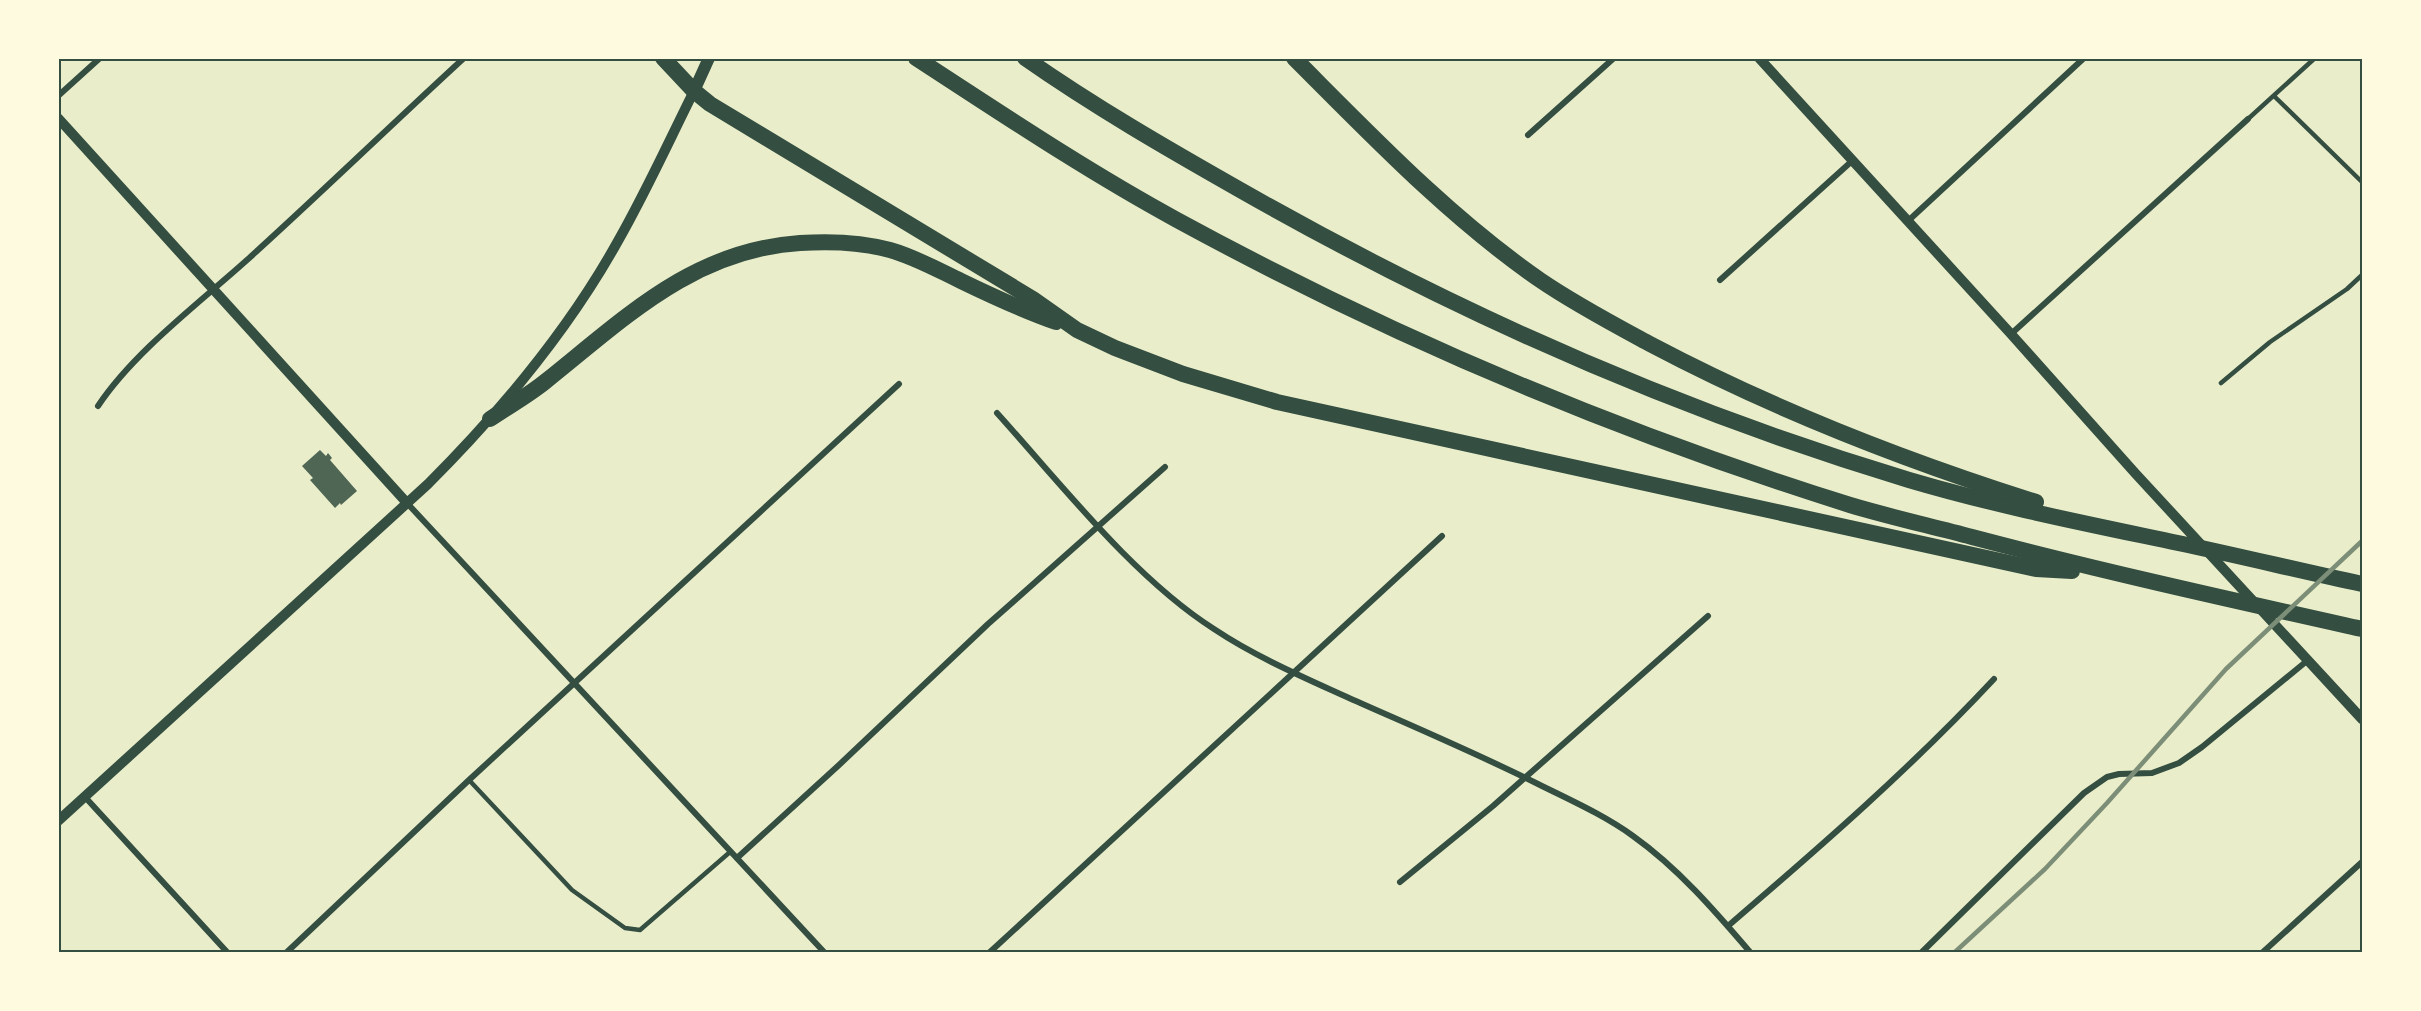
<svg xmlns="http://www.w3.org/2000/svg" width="2421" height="1011" viewBox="0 0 2421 1011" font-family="'Space Grotesk',sans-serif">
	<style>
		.building { fill: #4f6655 }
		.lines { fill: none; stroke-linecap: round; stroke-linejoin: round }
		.service { stroke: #344e41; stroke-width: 4.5 }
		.minor { stroke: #344e41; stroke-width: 6 }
		.tertiary { stroke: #344e41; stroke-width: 10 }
		.secondary { stroke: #344e41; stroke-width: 12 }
		.motorway { stroke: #344e41; stroke-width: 16 }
		.rail { stroke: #7c8e77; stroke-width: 4.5 }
		.neatline { fill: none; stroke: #344e41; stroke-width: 2 }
	</style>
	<rect width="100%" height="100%" fill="#e9edc9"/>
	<path class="building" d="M320 450 326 456 328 453 332 458 330 460 357 491 341 505 340 503 335 508 310 480 313 478 302 466Z"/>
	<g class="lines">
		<g class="service">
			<path d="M2274 96 2362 182"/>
			<path d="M2248 119 2315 58"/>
			<path d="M2221 383 2270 342 2347 289 2362 275"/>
			<path d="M469 780 572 890 625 928 640 930 730 852"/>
		</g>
		<g class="minor">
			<path d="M58 96 100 58"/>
			<path d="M1528 135 1614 58"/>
			<path d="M1908 221 2084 58"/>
			<path d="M1720 280 1852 161"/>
			<path d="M2011 334 2248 119"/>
			<path d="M98 406C134 352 198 304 247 260 320 194 391 125 464 58"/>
			<path d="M997 413C1061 484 1134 578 1214 629 1256 657 1303 677 1349 698 1412 726 1476 753 1538 784 1570 800 1604 815 1633 836 1678 868 1715 911 1750 952"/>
			<path d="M407 503 824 952"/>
			<path d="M85 797 227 952"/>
			<path d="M737 858 839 765 988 624 1165 467"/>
			<path d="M1400 882 1493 806 1708 616"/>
			<path d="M1728 926C1820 847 1911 768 1994 679"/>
			<path d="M287 952 469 780 899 384"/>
			<path d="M990 952 1442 536"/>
			<path d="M1922 952 2084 793 2107 777 2119 774 2152 773 2179 763 2202 747 2308 660"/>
			<path d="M2263 952 2362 862"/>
		</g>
		<g class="tertiary">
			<path d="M1759 58 2011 334 2135 473 2362 719"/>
			<path d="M58 118 407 503"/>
			<path d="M58 821 428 484C501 411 568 331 618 241 646 192 669 141 694 91"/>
		</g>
		<path class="secondary" d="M694 91 709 58"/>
		<g class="motorway">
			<path d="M663 58 694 91 710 104 1033 299 1077 330 1115 348 1183 374 1277 402 2036 569 2072 571"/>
			<path d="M916 58C1002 114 1087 171 1177 220 1392 337 1617 432 1850 505 1890 517 1931 526 1972 537 2101 571 2232 600 2362 629"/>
			<path d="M1025 58C1095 107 1168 149 1242 191 1453 311 1676 410 1909 480 1997 506 2088 524 2178 543 2240 556 2301 571 2362 584"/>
			<path d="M1294 58C1372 136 1449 217 1540 280 1575 304 1613 324 1650 344 1773 409 1903 460 2036 502"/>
			<path d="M490 419C509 406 529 395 546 381 625 318 693 250 800 243 830 241 861 242 890 250 915 257 938 270 961 281 992 296 1024 311 1056 322"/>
		</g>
		<path class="rail" d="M1955 952 2045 869 2107 803 2226 669 2362 541"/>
	</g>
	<rect width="2421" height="1011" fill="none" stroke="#fefae0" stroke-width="120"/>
	<rect x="60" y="60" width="2301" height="891" class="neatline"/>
</svg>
